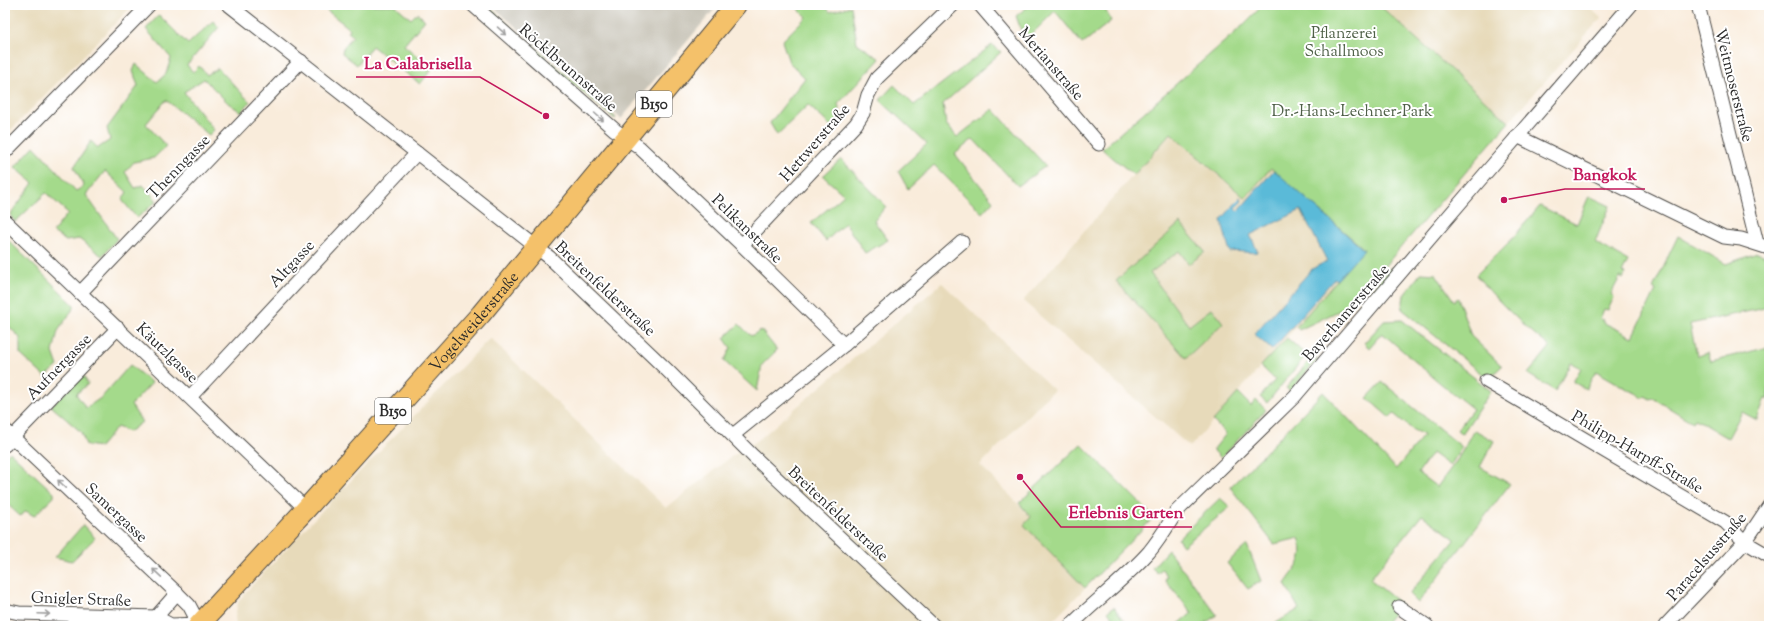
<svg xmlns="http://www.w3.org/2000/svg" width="1774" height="631" viewBox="0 0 1774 631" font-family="'Sorts Mill Goudy',serif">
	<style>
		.built { fill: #e7daba }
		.industrial { fill: #c8c4b8 }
		.green { fill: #a4da8b; stroke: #68825b }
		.water { fill: #5abad8; stroke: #427282 }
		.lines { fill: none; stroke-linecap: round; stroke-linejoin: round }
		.minor-casing { stroke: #4a4845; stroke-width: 15 }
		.primary-casing { stroke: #4a4845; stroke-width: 22 }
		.minor { stroke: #fff; stroke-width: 13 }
		.primary { stroke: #f4c16b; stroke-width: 20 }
		.oneway { stroke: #a0a0a0 }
		.labels { text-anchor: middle; stroke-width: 4; stroke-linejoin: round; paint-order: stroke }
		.shield { fill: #fff; stroke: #6b6b6b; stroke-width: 1 }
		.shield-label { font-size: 15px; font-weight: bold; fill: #2b2b2b }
		.park-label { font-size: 16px; fill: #4f6048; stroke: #fff }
		.street-label { font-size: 16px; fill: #2b2b2b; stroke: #fff }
		.leader { fill: none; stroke: #c2185b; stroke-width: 1.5 }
		.callout-dot { fill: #c2185b; stroke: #fff; stroke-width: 1.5 }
		.callout-label { font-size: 17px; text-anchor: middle; font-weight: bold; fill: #c2185b; stroke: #fff; stroke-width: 4; stroke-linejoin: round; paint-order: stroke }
	</style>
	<rect width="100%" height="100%" fill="#fff"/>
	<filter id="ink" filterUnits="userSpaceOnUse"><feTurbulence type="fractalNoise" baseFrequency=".025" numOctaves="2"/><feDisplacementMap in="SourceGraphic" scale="8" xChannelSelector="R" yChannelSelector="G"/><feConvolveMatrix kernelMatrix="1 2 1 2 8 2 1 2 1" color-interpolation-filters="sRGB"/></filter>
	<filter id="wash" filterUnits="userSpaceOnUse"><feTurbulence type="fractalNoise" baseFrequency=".012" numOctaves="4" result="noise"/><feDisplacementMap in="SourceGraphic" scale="16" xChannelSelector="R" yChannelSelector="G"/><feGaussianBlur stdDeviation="0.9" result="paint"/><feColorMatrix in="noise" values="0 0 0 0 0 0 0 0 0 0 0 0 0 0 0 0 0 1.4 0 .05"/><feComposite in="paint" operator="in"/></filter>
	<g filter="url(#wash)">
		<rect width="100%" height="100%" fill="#f9ecdb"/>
		<g class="built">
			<path d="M5 5H133L5 136Z"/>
			<path d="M1379 5H1587L1601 18 1509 122Z"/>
			<path d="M1170 133 1244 198 1271 168 1364 250 1190 447 1023 301Z"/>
			<path d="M942 283 1054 390 980 465 1031 517 1024 525 1085 588 1048 626H236L235 617 238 602 254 583 334 498 490 338 666 508 731 457 757 441Z"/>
		</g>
		<path class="industrial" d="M491 5H718L621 119Z"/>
		<g class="green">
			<path d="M320 5H395L411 19 417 13 425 20 404 45 432 69 420 84 372 46 357 65 342 53 343 48 353 36 348 32 350 29Z"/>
			<path d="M481 5H486L546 57 544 59Z"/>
			<path d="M794 5H824L830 12 851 6 857 43 880 59 838 104 841 117 834 129 808 105 777 135 770 123 805 78 789 62 782 41 806 17Z"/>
			<path d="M1030 5H1103L1111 21 1082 44 1055 11 1025 41 1016 16Z"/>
			<path d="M1263 5H1379L1509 122 1351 305 1299 330 1296 327 1364 249 1271 168 1245 198 1171 133 1134 175 1102 149 1240 28Z"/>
			<path d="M159 15 188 44 213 21 219 27 187 65 193 72 199 66 207 75 218 68 250 102 241 112 228 103 204 79 184 92 214 130 209 135 166 100 146 124 166 146 154 158 134 162 125 172 135 188 143 185 157 201 137 218 122 200 127 192 105 171 86 195 117 239 102 256 79 239 66 241 53 232 68 213 46 193 15 222 10 215 33 183 15 167 34 146 76 191 84 186 74 167 91 141 98 148 110 140 107 128 138 86 133 71 136 64 157 82 166 74 171 58 146 29Z"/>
			<path d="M992 45 1001 52 943 104 946 124 957 137 993 109 1046 166 1018 186 973 139 955 154 993 201 982 213 934 165 908 189 898 171 927 144 880 100 894 85 914 105Z"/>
			<path d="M549 60 616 118 615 119 548 63Z"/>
			<path d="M841 159 886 206 874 221 888 240 865 253 845 223 826 241 811 223 844 195 823 176Z"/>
			<path d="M1589 196 1610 206 1595 242 1628 261 1622 273 1625 274 1623 279 1620 277 1611 294 1614 297 1608 310 1604 309 1600 319 1603 320 1602 322 1633 337 1656 290 1653 288 1678 236 1726 264 1757 253 1769 257V307L1690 324 1697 356 1708 353 1711 361 1769 347V400L1765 398 1757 420 1742 412 1728 438 1701 422 1694 419 1692 422 1653 398 1650 399 1645 396 1643 398 1638 395 1637 393 1629 390 1596 371 1586 389 1573 382 1581 368 1571 363 1555 391 1528 374 1550 347C1523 325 1498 302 1476 275L1510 241 1540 206 1577 224Z"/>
			<path d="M1180 223 1205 252 1189 264 1179 251 1150 273 1189 326 1212 308 1223 323 1186 358 1116 281Z"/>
			<path d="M5 237 75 306 58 331 53 352 58 366 45 377 20 354V338L5 322Z"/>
			<path d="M1391 267 1392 275 1359 311 1355 309Z"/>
			<path d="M1421 273 1436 274 1454 301 1458 298 1471 336 1502 366 1488 379 1402 309 1404 295Z"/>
			<path d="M1402 320 1491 391 1462 434 1457 430 1473 409 1440 383 1382 333 1369 348 1364 343 1384 321Z"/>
			<path d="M739 324 751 336 761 330 777 350 762 365 757 391 724 361 731 348 724 338Z"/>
			<path d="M1287 338 1306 355 1267 403 1260 397 1275 380 1261 366Z"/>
			<path d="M1318 359 1290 391 1286 388 1310 360Z"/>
			<path d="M130 365 152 383 131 405 142 422 129 432 117 427 100 447 86 445 81 432 51 406 83 375 88 384 76 394 86 408 102 397Z"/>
			<path d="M1382 382 1462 447 1450 466 1432 453 1418 473 1437 487 1457 460 1475 430 1494 441 1480 467 1510 484 1418 603 1409 594 1455 539 1422 515 1370 579 1401 604 1383 626H1271L1299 609 1285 584C1296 567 1307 559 1299 538L1274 544 1230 487 1262 456 1323 392 1396 469 1424 435 1413 430 1394 414 1390 418 1367 398Z"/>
			<path d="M1238 393 1251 406 1256 400 1266 410 1221 458 1213 450 1226 434 1213 421Z"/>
			<path d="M1081 444 1154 517 1085 588 1024 525 1031 517 1019 503Z"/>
			<path d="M10 452 54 493V497L34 516 26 511 20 516 5 502V457Z"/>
			<path d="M1220 498 1230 507 1183 546 1178 539Z"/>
			<path d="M83 525 95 538 72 561 55 557Z"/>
			<path d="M1247 545 1261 581 1248 589 1227 563Z"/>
			<path d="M1168 550 1217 615 1201 626H1176L1192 613 1165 580 1167 577 1162 569 1157 573 1152 568Z"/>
			<path d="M1114 607 1128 626H1119L1108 611Z"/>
		</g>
		<path class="water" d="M1274 170 1364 250 1337 280 1335 278 1272 350 1254 334 1312 269 1327 261 1301 210 1250 235 1258 252C1248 254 1240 250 1230 252L1221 220 1240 198 1242 201 1235 208 1238 211Z"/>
	</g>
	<g filter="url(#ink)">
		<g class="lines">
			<g class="minor-casing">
				<g id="minor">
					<path d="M229 5 549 257 667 370 753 456 934 626"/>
					<path d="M473 5 615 130 639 147 742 245 844 345"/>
					<path d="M980 5 1099 144"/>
					<path d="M1698 5 1757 243"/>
					<path d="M1517 136 1724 237 1741 239 1769 248"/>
					<path d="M5 152 149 5"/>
					<path d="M5 221 306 509"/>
					<path d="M742 245 856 124 863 113 868 95 877 78 953 5"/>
					<path d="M80 293 301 61"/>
					<path d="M1486 381 1725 522 1745 542 1769 556"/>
					<path d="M190 397 417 153"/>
					<path d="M5 430 177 593 189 605 199 624"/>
					<path d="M733 435 844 345 962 242"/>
					<path d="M5 445 118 328"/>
					<path d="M1399 607 1427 626"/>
					<path d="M5 610 19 613 156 617 171 625 199 624 203 626"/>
					<path d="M156 617 177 593"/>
					<path d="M1070 626C1095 601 1125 579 1149 552 1160 539 1168 525 1177 511L1295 396 1478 182 1631 5"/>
					<path d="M1665 626 1745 542 1769 506"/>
				</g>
			</g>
			<g class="primary-casing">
				<g id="primary">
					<path id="s1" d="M198 626 306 509 481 314 736 5"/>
				</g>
			</g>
			<use href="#minor" class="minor"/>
			<use href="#primary" class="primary"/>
		</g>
		<defs><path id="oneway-shaft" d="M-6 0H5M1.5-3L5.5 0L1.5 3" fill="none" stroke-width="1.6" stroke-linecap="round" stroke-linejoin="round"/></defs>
		<g class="oneway">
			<use href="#oneway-shaft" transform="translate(502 31) rotate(41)"/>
			<use href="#oneway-shaft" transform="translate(599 117) rotate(42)"/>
			<use href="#oneway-shaft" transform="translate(62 484) rotate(-136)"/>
			<use href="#oneway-shaft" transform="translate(157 573) rotate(-137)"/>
			<use href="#oneway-shaft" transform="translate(44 614) rotate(2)"/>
		</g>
	</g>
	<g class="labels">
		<g class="shield">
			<rect x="636" y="91" width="36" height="26" rx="3"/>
			<rect x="375" y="398" width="36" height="26" rx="3"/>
		</g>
		<g class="shield-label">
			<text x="654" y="109">B150</text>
			<text x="393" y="416">B150</text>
		</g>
		<g class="park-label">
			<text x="1344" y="38">Pflanzerei<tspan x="1344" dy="18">Schallmoos</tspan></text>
			<text x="1352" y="116">Dr.-Hans-Lechner-Park</text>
		</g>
		<g class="street-label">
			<text transform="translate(1052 63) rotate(49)" y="6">Merianstraße</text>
			<text transform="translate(569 67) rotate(41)" y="6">Röcklbrunnstraße</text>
			<text transform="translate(1735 85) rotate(76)" y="6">Weitmoserstraße</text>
			<text transform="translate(814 142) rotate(-49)" y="6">Hettwerstraße</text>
			<text transform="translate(178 166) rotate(-46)" y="6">Thenngasse</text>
			<text transform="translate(748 228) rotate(44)" y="6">Pelikanstraße</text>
			<text transform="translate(291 263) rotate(-47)" y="6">Altgasse</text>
			<text transform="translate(606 288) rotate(43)" y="6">Breitenfelderstraße</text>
			<text transform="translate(1345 312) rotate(-49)" y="6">Bayerhamerstraße</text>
			<text dy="6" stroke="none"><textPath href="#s1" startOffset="411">Vogelweiderstraße</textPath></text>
			<text transform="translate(168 352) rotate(44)" y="6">Käutzlgasse</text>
			<text transform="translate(58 366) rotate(-46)" y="6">Aufnergasse</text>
			<text transform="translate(1638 451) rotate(30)" y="6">Philipp-Harpff-Straße</text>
			<text transform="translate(117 512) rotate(43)" y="6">Samergasse</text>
			<text transform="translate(839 513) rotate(43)" y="6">Breitenfelderstraße</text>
			<text transform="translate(1706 556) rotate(-49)" y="6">Paracelsusstraße</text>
			<text transform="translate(81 598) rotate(2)" y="6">Gnigler Straße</text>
		</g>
	</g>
	<path class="leader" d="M546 116L480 77H356M1504 200L1565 189H1645M1020 477L1061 527H1192"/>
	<g class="callout-dot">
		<circle cx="546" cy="116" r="4"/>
		<circle cx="1504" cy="200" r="4"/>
		<circle cx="1020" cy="477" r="4"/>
	</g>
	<g class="callout-label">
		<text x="418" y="69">La Calabrisella</text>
		<text x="1605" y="180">Bangkok</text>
		<text x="1126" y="518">Erlebnis Garten</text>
	</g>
	<rect width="1774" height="631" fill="none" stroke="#fff" stroke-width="20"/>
</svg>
